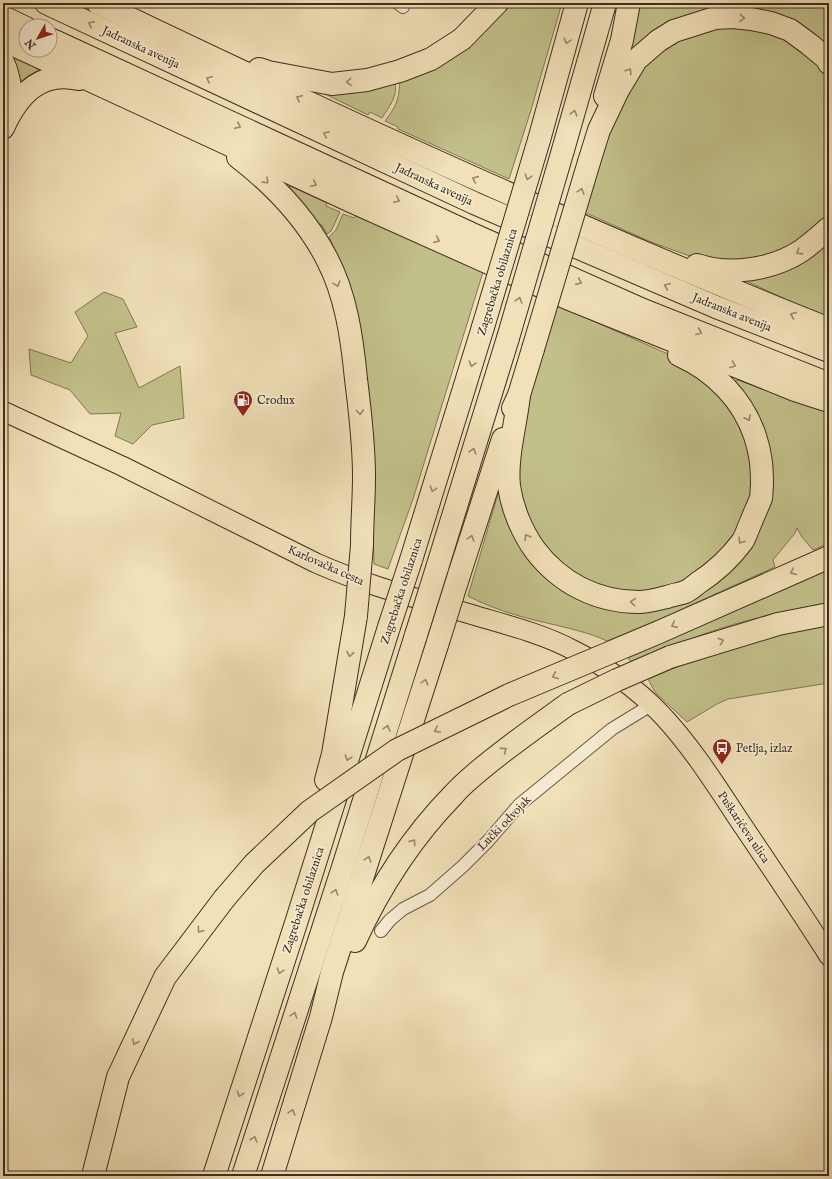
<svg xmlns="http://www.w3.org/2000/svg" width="832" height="1179" viewBox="0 0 832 1179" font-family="'IM FELL English',serif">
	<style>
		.green { fill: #c2c08a; stroke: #807756 }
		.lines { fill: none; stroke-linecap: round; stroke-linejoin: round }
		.minor-casing { stroke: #6a5a48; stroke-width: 14 }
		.primary-casing { stroke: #3d2e22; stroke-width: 21 }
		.motorway-casing { stroke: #3d2e22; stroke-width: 24 }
		.minor { stroke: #f6ebd1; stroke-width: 12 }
		.primary { stroke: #f1e0b8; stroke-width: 19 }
		.motorway { stroke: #f1e0b8; stroke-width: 22 }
		.motorway-bridge-casing { stroke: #3d2e22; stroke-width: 24; stroke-linecap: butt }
		.motorway-bridge { stroke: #f1e0b8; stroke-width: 22 }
		.oneway { stroke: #97876d }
		.labels { text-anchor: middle; stroke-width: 3.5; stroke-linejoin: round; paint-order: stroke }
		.street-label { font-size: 12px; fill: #3d2e22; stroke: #f6ebd1 }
		.poi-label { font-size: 12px; fill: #3d2e22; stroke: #f6ebd1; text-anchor: start }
	</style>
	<rect width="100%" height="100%" fill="#f1e0b8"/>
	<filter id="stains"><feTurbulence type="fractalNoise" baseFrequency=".005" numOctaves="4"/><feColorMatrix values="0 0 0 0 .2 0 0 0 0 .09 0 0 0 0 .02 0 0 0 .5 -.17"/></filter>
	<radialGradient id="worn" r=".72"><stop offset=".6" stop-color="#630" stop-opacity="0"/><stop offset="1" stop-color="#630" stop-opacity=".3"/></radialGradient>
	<g class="green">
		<path d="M509 3H562L531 110 509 179 398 129V127L385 121C397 105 398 102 400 82L413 78V74L505 7Z"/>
		<path d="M638 3H829V49L765 12 628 54Z"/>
		<path d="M727 25 781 35 827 71 829 74V214L819 226 788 249 754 261 705 260 687 255 651 242 584 212 610 127 621 99 646 64 670 42Z"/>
		<path d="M12 57 38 69 41 73 22 85 18 83Z"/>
		<path d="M395 83C398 96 389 107 382 118L370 112 368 115 319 91Z"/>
		<path d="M290 186 327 203 326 206 340 212 331 231 327 234 321 224 317 226 290 189 289 187Z"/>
		<path d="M343 214 354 218 357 215 483 272 413 499 388 569 374 564 372 497 335 254 336 252 329 237 336 230Z"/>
		<path d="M829 236V319L746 281 747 277Z"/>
		<path d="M104 292 123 299 137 327 115 333 139 388 180 366 184 418 152 425 133 444 115 436 121 413 90 414 70 390 31 375 29 349 71 363 88 336 75 312Z"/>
		<path d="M557 305 677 358 706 378 748 434 753 492 733 543 682 584 645 593 622 592 581 579 554 559 525 517 517 469 531 388Z"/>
		<path d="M738 380 795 401 829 411V543L813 550 802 537 797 528 795 533 773 560 775 567 669 615 607 641C588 632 567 628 547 623 520 617 493 609 468 596L500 487 552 578 659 607 763 516 735 381Z"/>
		<path d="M829 570V603C786 611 742 620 701 635 677 644 655 654 632 663L628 658Z"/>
		<path d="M829 624V683L728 699 717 704 687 722 655 692 648 679 706 655 755 640Z"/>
	</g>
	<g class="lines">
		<g class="minor-casing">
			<g id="minor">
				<path d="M398 3 403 7"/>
				<path d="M381 931 390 920 403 909 430 895 463 866 488 841 519 805 612 729 651 705"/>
			</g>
		</g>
		<g class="primary-casing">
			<path id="primary" d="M3 411 122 466 316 563C370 587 424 600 480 617 511 626 545 635 573 650 605 666 636 688 661 714 693 748 717 787 743 826 772 869 801 912 829 956"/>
		</g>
		<g class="motorway-casing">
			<g id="motorway">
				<path d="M46 3 474 203 716 307 829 351"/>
				<path d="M98 3C339 119 581 230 829 329"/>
				<path d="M3 17 26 28"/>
				<path d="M50 39 474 235 643 310 829 384"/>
				<path d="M3 40 353 202 567 298 795 390 829 401"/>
				<path d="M3 62C10 78 11 92 12 109"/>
				<path d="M259 69 268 72 332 84 367 80 400 71 431 59 462 39 497 3"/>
				<path d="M605 96 622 40 629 3"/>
				<path d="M3 128C18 95 40 70 79 79"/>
				<path d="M539 140 577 3"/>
				<path d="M563 150 605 3"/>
				<path d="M238 157C273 184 306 218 327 259 346 295 352 338 356 379 360 411 364 443 364 476 364 499 362 522 362 545"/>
				<path d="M589 162 599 130 618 90 636 60 658 41 674 31 715 18 733 17 751 19 771 23 790 30 809 44 826 58 829 63"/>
				<path d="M697 265C729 276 772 270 801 251 811 244 820 236 829 228"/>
				<path d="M519 395C516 424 506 457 509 486 512 508 522 532 535 550 560 583 597 602 639 602 648 602 658 599 667 597 672 595 679 594 685 592 690 590 694 586 698 583 715 572 730 558 742 542 746 536 748 528 751 522 754 514 758 506 761 498 762 494 761 490 762 486 762 467 761 454 755 436 743 400 715 371 679 355"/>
				<path d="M513 408 519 395 533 349"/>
				<path d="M411 560 483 327"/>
				<path d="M437 568 508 338"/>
				<path d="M459 575 503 439"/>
				<path d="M670 657 778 624 829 614"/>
				<path d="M326 780 333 754 356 616"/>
				<path d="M355 941C380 886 411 838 454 794 460 787 467 781 474 775 504 749 536 727 568 704"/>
				<path d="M93 1176 118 1077 165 977 224 899"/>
				<path d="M214 1176 297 920 389 627"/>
				<path d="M243 1176 344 864 416 635"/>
				<path d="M272 1176 321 1017 332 972 438 642"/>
			</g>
		</g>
		<use href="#minor" class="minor"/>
		<use href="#primary" class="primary"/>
		<use href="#motorway" class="motorway"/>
		<g class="motorway-bridge-casing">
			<g id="motorway-bridge">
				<path d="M483 327 539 140"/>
				<path d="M508 338 563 150"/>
				<path d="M533 349 589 162"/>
				<path d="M356 616 362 545"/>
				<path d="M389 627 411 560"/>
				<path d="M416 635 437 568"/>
				<path d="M438 642 459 575"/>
				<path d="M568 704 617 680 670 657"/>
				<path d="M224 899 254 864 310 811 397 750 509 695 657 633 829 557"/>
			</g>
		</g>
		<use href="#motorway-bridge" class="motorway-bridge"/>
	</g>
	<defs><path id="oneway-chevron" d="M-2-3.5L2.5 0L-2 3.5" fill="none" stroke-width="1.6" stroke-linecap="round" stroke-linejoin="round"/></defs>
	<g class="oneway">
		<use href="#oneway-chevron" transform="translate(742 18) rotate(4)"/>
		<use href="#oneway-chevron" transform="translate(91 24) rotate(-155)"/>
		<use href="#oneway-chevron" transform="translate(567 41) rotate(106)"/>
		<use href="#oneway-chevron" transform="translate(629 71) rotate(-58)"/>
		<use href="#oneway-chevron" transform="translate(209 79) rotate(-155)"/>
		<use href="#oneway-chevron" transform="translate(349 82) rotate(175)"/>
		<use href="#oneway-chevron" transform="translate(299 98) rotate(-155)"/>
		<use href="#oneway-chevron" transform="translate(574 113) rotate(-74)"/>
		<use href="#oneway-chevron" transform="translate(238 126) rotate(25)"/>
		<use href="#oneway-chevron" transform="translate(326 134) rotate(-155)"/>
		<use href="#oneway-chevron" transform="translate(528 177) rotate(107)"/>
		<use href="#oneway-chevron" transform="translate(475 179) rotate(-156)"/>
		<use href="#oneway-chevron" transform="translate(266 181) rotate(44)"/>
		<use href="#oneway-chevron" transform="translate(314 184) rotate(25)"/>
		<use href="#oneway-chevron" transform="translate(581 191) rotate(-73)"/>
		<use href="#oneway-chevron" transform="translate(397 200) rotate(25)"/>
		<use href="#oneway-chevron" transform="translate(437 240) rotate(24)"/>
		<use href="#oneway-chevron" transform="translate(799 252) rotate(148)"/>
		<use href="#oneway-chevron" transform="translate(579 282) rotate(24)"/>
		<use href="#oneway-chevron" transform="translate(337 284) rotate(74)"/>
		<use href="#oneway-chevron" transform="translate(667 286) rotate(-157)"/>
		<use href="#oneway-chevron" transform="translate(519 300) rotate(-74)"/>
		<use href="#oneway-chevron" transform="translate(793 315) rotate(-158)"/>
		<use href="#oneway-chevron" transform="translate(699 332) rotate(22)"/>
		<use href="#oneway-chevron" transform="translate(472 364) rotate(107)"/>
		<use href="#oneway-chevron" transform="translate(733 365) rotate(21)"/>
		<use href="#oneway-chevron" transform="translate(360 412) rotate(86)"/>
		<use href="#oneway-chevron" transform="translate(748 418) rotate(63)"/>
		<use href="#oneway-chevron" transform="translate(473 451) rotate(-73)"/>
		<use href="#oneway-chevron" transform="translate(433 489) rotate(107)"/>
		<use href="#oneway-chevron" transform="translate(527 537) rotate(-121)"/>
		<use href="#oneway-chevron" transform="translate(471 538) rotate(-72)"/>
		<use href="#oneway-chevron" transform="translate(741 541) rotate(123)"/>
		<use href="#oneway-chevron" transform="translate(793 572) rotate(156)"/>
		<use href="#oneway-chevron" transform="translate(633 602) rotate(-175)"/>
		<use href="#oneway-chevron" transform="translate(674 625) rotate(156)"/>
		<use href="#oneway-chevron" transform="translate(721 641) rotate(-18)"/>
		<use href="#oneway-chevron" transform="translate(350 654) rotate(99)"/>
		<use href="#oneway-chevron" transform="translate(555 676) rotate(157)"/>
		<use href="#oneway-chevron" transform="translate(425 682) rotate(-72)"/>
		<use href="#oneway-chevron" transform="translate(387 728) rotate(-73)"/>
		<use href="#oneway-chevron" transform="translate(437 730) rotate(154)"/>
		<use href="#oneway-chevron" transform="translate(504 750) rotate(-37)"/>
		<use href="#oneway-chevron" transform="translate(348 758) rotate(108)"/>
		<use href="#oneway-chevron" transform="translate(413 842) rotate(-54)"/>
		<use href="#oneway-chevron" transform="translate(368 859) rotate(-72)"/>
		<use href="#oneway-chevron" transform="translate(335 892) rotate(-72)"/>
		<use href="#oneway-chevron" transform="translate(200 930) rotate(127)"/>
		<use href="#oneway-chevron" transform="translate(280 971) rotate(108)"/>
		<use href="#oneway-chevron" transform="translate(294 1015) rotate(-72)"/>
		<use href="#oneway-chevron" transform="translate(135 1042) rotate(115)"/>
		<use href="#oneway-chevron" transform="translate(240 1094) rotate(108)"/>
		<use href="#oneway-chevron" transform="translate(292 1112) rotate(-73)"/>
		<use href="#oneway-chevron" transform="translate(254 1139) rotate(-72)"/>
	</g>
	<defs>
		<g id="fuel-pin" transform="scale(1)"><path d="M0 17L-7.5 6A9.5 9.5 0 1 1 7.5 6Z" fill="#8f2418" stroke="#f6ebd1"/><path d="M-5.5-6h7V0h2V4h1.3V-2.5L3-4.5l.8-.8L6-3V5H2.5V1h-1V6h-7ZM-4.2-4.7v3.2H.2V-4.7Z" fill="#fff"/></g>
		<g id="bus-pin" transform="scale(1)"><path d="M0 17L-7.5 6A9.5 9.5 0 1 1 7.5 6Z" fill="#8f2418" stroke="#f6ebd1"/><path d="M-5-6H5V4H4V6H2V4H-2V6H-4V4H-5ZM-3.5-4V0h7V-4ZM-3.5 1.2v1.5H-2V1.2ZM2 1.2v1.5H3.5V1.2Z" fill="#fff"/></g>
	</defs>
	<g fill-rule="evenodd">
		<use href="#fuel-pin" x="243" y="400"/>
		<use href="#bus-pin" x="722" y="748"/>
	</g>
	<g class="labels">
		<g class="street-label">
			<text transform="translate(141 47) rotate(25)" y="4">Jadranska avenija</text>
			<text transform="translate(434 184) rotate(25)" y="4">Jadranska avenija</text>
			<text transform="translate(497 282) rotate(-73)" y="4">Zagrebačka obilaznica</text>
			<text transform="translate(732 312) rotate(22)" y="4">Jadranska avenija</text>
			<text transform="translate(326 565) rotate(24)" y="4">Karlovačka cesta</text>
			<text transform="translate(401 591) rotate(-72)" y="4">Zagrebačka obilaznica</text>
			<text transform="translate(504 823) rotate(-46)" y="4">Lučki odvojak</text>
			<text transform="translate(744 827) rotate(56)" y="4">Puškarićeva ulica</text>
			<text transform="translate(303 900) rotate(-72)" y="4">Zagrebačka obilaznica</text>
		</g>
		<g class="poi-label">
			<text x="257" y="404">Crodux</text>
			<text x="736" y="752">Petlja, izlaz</text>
		</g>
	</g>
	<rect width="832" height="1179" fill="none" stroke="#f1e0b8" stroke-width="16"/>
	<rect x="4" y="4" width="824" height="1171" fill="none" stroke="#3d2e22" stroke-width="2"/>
	<rect x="8" y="8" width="816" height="1163" fill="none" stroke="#3d2e22"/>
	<g transform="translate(38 38) rotate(231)"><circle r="19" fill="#f6ebd1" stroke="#ac9f8b"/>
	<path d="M0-3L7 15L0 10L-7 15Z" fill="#8f2418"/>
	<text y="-6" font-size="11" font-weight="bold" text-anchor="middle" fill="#3d2e22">N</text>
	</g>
	<rect width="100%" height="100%" filter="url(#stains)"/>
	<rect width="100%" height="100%" fill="url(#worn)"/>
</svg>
